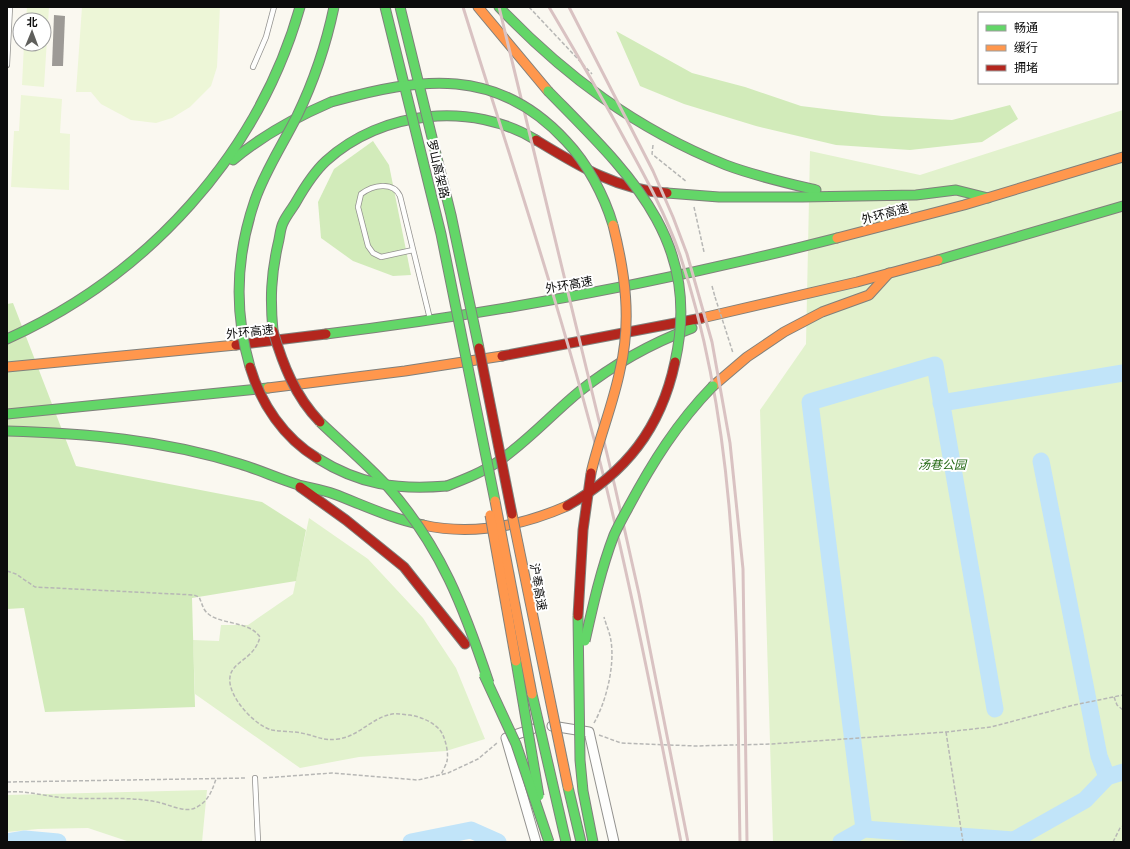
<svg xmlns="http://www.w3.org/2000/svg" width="1130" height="849" viewBox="0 0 1130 849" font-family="Merriweather,'Noto Sans SC',serif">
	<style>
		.green { fill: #e2f2cd }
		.forest { fill: #d2ebba }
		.pitch { fill: #edf6d7 }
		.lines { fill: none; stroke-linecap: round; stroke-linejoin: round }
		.river { stroke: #c1e4f9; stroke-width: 17 }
		.building { fill: #9d9a96 }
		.lane-casing { stroke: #93928f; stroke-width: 6 }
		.street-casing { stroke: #93928f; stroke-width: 11 }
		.fast-casing { stroke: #80807c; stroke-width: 11 }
		.slow-casing { stroke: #80807c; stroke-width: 11 }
		.jam-casing { stroke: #80807c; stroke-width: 11 }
		.path { stroke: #b7b7b5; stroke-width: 1.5; stroke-dasharray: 4 2; stroke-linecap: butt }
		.lane { stroke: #fefefd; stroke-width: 4.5 }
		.street { stroke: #fefefd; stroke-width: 9 }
		.fast { stroke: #63d668; stroke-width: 9 }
		.slow { stroke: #ff974d; stroke-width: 9 }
		.jam { stroke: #b3261e; stroke-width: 9 }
		.rail { stroke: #d9c2c2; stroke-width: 3 }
		.fast-bridge-casing { stroke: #80807c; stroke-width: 11; stroke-linecap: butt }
		.slow-bridge-casing { stroke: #80807c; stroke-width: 11; stroke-linecap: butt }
		.jam-bridge-casing { stroke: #80807c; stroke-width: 11; stroke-linecap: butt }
		.path-bridge { stroke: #b7b7b5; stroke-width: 1.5; stroke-dasharray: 4 2; stroke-linecap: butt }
		.fast-bridge { stroke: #63d668; stroke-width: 9 }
		.slow-bridge { stroke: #ff974d; stroke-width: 9 }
		.jam-bridge { stroke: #b3261e; stroke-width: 9 }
		.labels { text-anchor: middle; stroke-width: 4; stroke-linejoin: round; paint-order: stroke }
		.street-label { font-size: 12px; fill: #0c0c0c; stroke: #fff }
		.park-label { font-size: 12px; font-style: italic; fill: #266a16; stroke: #fff }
	</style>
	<rect width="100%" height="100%" fill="#faf8f0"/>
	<g class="green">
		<path d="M1123 110V842H773L760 410 806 344 810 151 920 175Z"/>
		<path d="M309 518 368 559 423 618 456 668 485 739 446 751 359 757 300 768 195 694 193 640 219 641 221 625H248L293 594Z"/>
		<path d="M207 790 202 842H130L88 828 38 829 7 832V795Z"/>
	</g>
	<g class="forest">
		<path d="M616 31 692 73 745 87 801 106 882 116 952 120 1010 105 1018 119 982 142 910 150 836 145 756 126 684 104 640 86Z"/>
		<path d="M373 141 389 165 411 275 393 276 353 261 321 238 318 202 334 169Z"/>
		<path d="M13 303 76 466 262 502 306 530 296 581 192 598 195 707 45 712 24 608 7 609V304Z"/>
	</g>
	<g class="pitch">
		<path d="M27 7H49L44 87 22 85 24 44H44V20H26Z"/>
		<path d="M82 7H220L217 67 211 86 190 107 172 118 156 123 131 120 101 104 91 92H76Z"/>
		<path d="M21 95 62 99 60 133 70 134 69 190 11 187 14 131H19Z"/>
	</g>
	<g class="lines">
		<g class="river">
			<path d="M941 403 1123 373"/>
			<path d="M1041 461 1099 756 1107 777"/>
			<path d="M864 829 810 402 935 365 995 709"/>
			<path d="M7 842 25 839 58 842"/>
			<path d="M411 842 471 830 498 842"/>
			<path d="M841 842 864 829 1014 840 1085 800 1107 777 1123 772"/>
		</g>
	</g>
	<path class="building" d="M54 15 65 16 63 66H52Z"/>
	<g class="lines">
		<g class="lane-casing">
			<g id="lane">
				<path d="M7 65 10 7"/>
				<path d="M253 67 266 37 274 7"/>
				<path d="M413 250 381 257 373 253 368 246 358 207 361 194C373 185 393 181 400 196L430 319"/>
				<path d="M255 778 258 842"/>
			</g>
		</g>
		<g class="street-casing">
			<g id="street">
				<path d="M552 726 589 732 614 842"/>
				<path d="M532 729 506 738 536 842"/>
			</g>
		</g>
		<g class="fast-casing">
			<g id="fast">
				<path d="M499 7C565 76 636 129 726 165 755 176 786 183 816 190"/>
				<path d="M233 160C263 135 296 117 331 102"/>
				<path d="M667 193 719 197H802L916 195 956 190 988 198"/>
				<path d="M938 260 1123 206"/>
				<path d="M273 331C270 299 271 275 278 244 280 237 280 229 283 223 286 216 292 209 296 202 304 188 314 172 326 161 382 110 472 101 536 140"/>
				<path d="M326 334C498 313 669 281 837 238"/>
				<path d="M7 339C147 276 258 155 300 7"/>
				<path d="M7 414 268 388"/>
				<path d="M7 431C85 433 164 440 240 464 260 470 279 479 299 485 311 488 323 490 334 494 363 505 392 519 423 525"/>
				<path d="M447 486C465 479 483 472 499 461 529 440 553 413 580 391 614 364 652 343 692 328"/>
			</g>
		</g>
		<g class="slow-casing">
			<g id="slow">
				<path d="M478 7 548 91"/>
				<path d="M837 238 964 205 1123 157"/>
				<path d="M702 318 857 282 938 260"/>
				<path d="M7 367 236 345"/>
				<path d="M713 386 747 357 784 332 822 312 869 295 889 273"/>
				<path d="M268 388 405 371 502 356"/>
				<path d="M423 525C473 536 521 526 567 506"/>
			</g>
		</g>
		<g class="jam-casing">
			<g id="jam">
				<path d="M536 140C577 165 617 190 667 193"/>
				<path d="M236 345 326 334"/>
				<path d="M502 356 702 318"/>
				<path d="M300 487 346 520 404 567 465 644"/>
			</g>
		</g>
		<g class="path">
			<path d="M529 7 592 74"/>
			<path d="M653 145 652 154 687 182"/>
			<path d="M694 207 704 252"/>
			<path d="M712 286 715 297"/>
			<path d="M726 331 733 353"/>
			<path d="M7 571 16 574 35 587 194 595 199 597C201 601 202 605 204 609 214 626 248 619 260 637 254 660 232 661 230 677 227 696 255 726 272 730 283 732 295 731 306 734 318 737 324 741 338 739 358 737 371 718 392 714 397 713 404 715 410 715 421 717 431 721 439 729 445 735 449 753 447 761 446 765 443 770 441 775"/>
			<path d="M1114 697 1117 705 1123 710"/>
			<path d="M594 723C606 702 615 666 611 641 610 633 606 625 604 617"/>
			<path d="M946 732 963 842"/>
			<path d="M599 735 621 743 695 746 772 744 946 732 991 727 1074 705 1123 695"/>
			<path d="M263 778 332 773 418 780 448 773 478 759 497 743"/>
			<path d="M7 782 247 778"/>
			<path d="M7 792C28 790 50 798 71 798 100 800 128 796 157 802 168 804 184 813 195 808 208 802 212 791 216 779"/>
			<path d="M1113 842 1120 828 1123 826"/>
		</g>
		<use href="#lane" class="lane"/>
		<use href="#street" class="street"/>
		<use href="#fast" class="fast"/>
		<use href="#slow" class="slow"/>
		<use href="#jam" class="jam"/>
		<g class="rail">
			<path d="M463 7C513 167 567 327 607 490 635 606 658 724 681 842"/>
			<path d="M499 7 615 487 639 594 688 842"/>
			<path d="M549 7C575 51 601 95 625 140 646 178 666 215 680 255 743 444 736 646 740 842"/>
			<path d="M569 7 653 171 673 217 687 254 712 342 730 443 743 569 747 842"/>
		</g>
		<g class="fast-bridge-casing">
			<g id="fast-bridge">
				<path d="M385 7 441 234 495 501"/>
				<path d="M400 7 451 215 479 348"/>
				<path d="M548 91C626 171 703 238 675 362"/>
				<path d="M331 102C421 77 497 66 566 141 587 163 604 195 613 225"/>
				<path d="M250 367C234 312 236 255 255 200 265 171 283 144 297 116 314 81 326 45 334 7"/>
				<path d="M320 422C343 444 367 464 388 487 441 547 464 608 489 683"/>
				<path d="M317 458C360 485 397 490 447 486"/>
				<path d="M578 616 580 760 583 791 593 842"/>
				<path d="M585 641C593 605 601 569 614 535 618 526 623 517 628 508 652 463 677 423 713 386"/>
				<path d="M516 661 539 796"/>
				<path d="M484 675 516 744 549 842"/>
				<path d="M532 694 566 842"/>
				<path d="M568 787 581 842"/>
			</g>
		</g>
		<g class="slow-bridge-casing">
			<g id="slow-bridge">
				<path d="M591 473C599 438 613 405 620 370 632 320 625 273 613 225"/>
				<path d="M495 501 532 694"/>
				<path d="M512 514 568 787"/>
				<path d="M490 515 516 661"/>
			</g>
		</g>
		<g class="jam-bridge-casing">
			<g id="jam-bridge">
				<path d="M273 331C283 365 295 396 320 422"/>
				<path d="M479 348 512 514"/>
				<path d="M250 367C261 404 284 438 317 458"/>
				<path d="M567 506C626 473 661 428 675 362"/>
				<path d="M578 616 583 530 591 473"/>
			</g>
		</g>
		<path class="path-bridge" d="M715 297 726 331"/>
		<use href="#fast-bridge" class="fast-bridge"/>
		<use href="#slow-bridge" class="slow-bridge"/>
		<use href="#jam-bridge" class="jam-bridge"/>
	</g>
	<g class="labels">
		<g class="street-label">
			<text transform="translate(438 169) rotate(77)" y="4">罗山高架路</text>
			<text transform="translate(885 214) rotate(-15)" y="4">外环高速</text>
			<text transform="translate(569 285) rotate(-10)" y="4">外环高速</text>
			<text transform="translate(250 332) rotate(-6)" y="4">外环高速</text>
			<text transform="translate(538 587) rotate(80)" y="4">沪奉高速</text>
		</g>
		<g class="park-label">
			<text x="942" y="469">汤巷公园</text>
		</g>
	</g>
	<rect width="1130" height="849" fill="none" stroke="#0c0c0c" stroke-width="16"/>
	<rect x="978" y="12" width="140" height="72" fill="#ffffff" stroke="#9e9e9e"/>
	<rect x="986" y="25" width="20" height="6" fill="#63d668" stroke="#9e9e9e"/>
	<text x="1014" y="32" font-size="12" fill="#0c0c0c">畅通</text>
	<rect x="986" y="45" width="20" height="6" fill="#ff974d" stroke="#9e9e9e"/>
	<text x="1014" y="52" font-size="12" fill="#0c0c0c">缓行</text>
	<rect x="986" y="65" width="20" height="6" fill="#b3261e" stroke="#9e9e9e"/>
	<text x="1014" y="72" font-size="12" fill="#0c0c0c">拥堵</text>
	<g transform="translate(32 32) rotate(1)"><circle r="19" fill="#ffffff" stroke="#9e9e9e"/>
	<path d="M0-3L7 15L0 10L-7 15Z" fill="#5f5f5c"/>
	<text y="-6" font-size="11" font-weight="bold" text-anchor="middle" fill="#0c0c0c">北</text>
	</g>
</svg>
